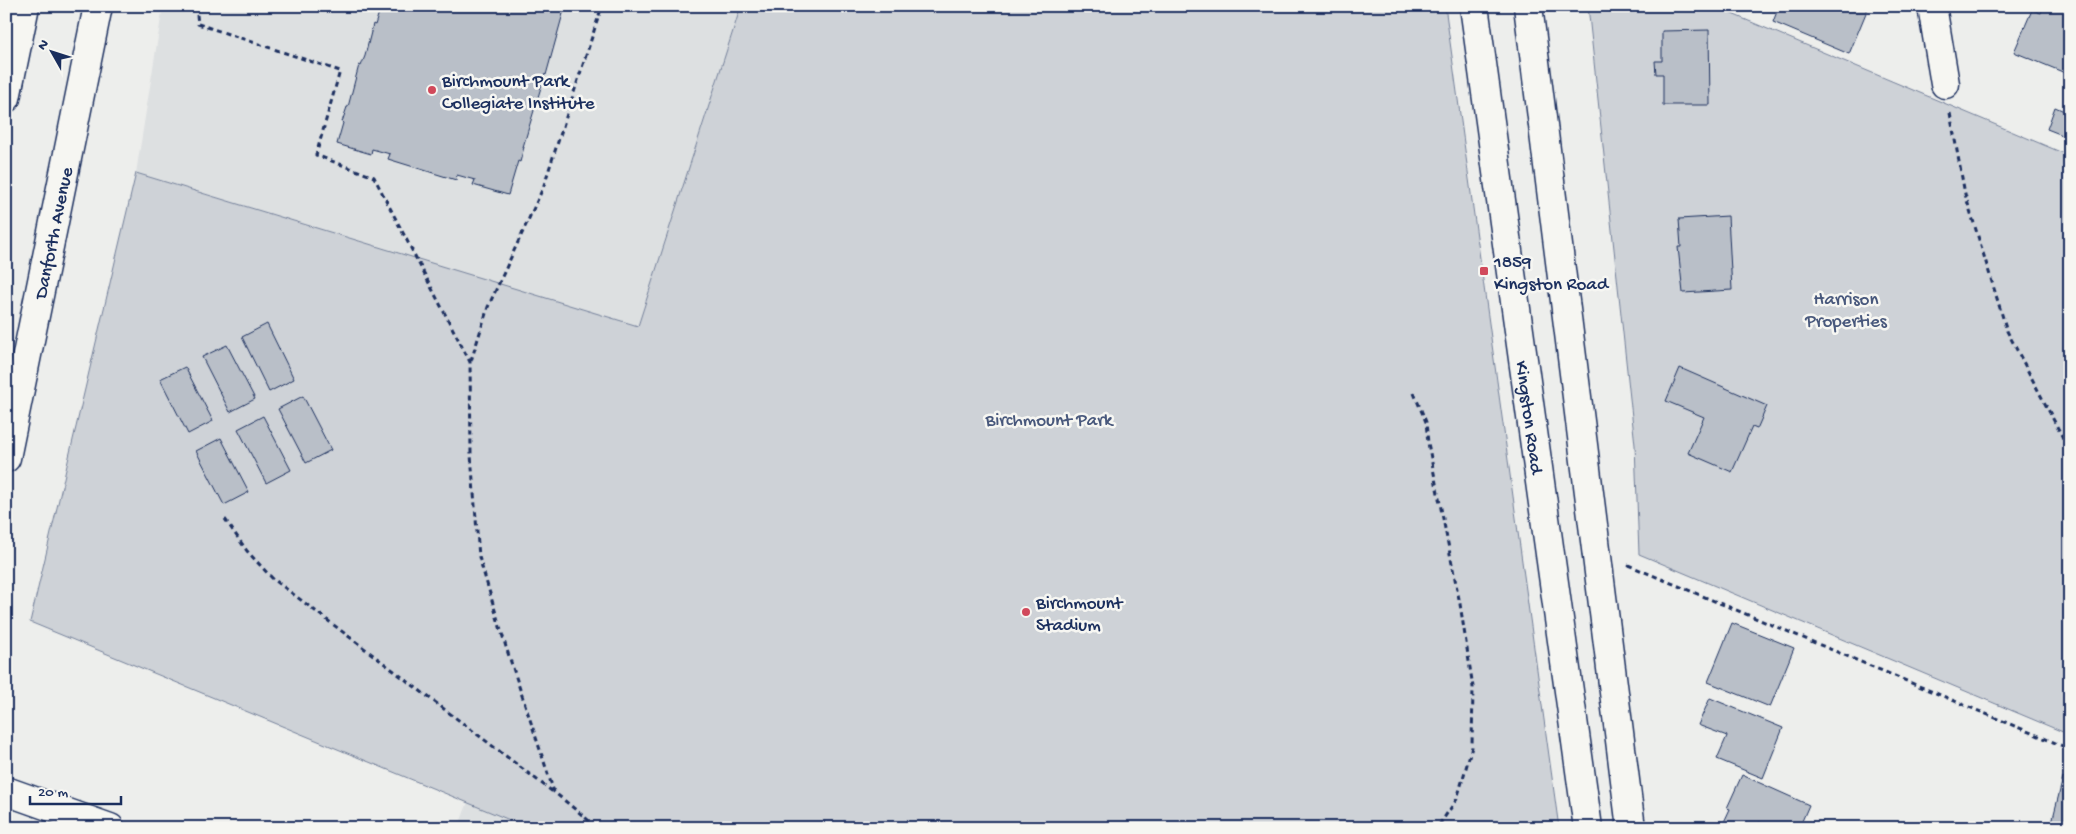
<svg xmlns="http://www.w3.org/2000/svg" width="2076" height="834" viewBox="0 0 2076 834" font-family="'Gochi Hand',sans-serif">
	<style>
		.built { fill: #dde0e1 }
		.green { fill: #ced2d7; stroke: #74809a }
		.building { fill: #b9bfc8; stroke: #1b2f5e }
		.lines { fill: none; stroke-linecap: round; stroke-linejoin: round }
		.minor-casing { stroke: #1b2f5e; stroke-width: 31 }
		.major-casing { stroke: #1b2f5e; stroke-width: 31 }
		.path { stroke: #1b2f5e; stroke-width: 3; stroke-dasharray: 5 4; stroke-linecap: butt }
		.minor { stroke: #f6f6f2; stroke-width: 28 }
		.major { stroke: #f6f6f2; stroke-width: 28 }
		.poi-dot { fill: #d1495b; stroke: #f6f6f2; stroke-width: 2 }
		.labels { text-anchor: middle; stroke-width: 5; stroke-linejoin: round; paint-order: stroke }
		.poi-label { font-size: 19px; fill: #1b2f5e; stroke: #f6f6f2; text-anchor: start }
		.street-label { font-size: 19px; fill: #1b2f5e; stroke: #f6f6f2 }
		.park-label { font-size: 19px; fill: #48587c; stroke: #f6f6f2 }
	</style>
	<rect width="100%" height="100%" fill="#edeeec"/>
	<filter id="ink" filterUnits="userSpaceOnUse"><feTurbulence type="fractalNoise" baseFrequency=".02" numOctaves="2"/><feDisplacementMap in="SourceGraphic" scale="10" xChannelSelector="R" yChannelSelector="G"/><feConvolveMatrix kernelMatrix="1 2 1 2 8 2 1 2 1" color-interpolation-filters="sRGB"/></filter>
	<g filter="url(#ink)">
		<g class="built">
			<path d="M163 6H741L638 326 136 173Z"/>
			<path d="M468 802 529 828H458Z"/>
		</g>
		<g class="green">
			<path d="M741 6H1445L1559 828H529L30 622 136 173 638 326Z"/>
			<path d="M1588 6H1713L2070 156V735L1639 554 1635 445Z"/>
		</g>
		<g class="building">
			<path d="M381 6H568L567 10H564L546 75 545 74 523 147H524L520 162 518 161 508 195 473 185 475 180 457 175 456 180 388 159 390 154 372 149 371 154 337 144 343 123 342 122 347 107H348L359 65 361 66 365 56 373 24 375 25Z"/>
			<path d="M1779 6H1863L1868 8 1849 54 1773 22Z"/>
			<path d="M2044 6H2070V75L2014 52 2032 10 2041 13Z"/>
			<path d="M1709 30 1710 105H1663V74H1656L1655 61H1662V31Z"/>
			<path d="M2055 107 2069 113 2070 110V138L2047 129Z"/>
			<path d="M1728 216 1732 290 1683 293 1678 247H1681L1679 219Z"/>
			<path d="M267 324 294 379 269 392 242 337Z"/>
			<path d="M227 345 255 399 230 412 202 357Z"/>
			<path d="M185 367 213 421 188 434 160 379Z"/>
			<path d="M1680 368 1767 406 1757 429 1752 427 1732 472 1688 453 1704 417 1666 401Z"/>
			<path d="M303 396 331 450 306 463 278 409Z"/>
			<path d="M263 416 291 470 266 483 238 429Z"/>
			<path d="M221 438 249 492 224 505 196 451Z"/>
			<path d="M1732 623 1794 648 1770 707 1708 682Z"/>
			<path d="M1710 698 1783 728 1763 778 1717 759 1727 736 1698 725Z"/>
			<path d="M1742 775 1809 805 1799 828H1772L1759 822 1757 828H1736L1724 822 1730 809 1727 808Z"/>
			<path d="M2063 778 2070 780V826L2052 822Z"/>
		</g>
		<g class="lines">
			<g class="minor-casing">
				<g id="minor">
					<path d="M1932 6 1945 84"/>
					<path d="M6 791 110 828"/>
				</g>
			</g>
			<g class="major-casing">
				<g id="major">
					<path id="s1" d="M1474 6 1588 828"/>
					<path d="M1528 6 1631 828"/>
					<path d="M6 98 25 6"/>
					<path id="s2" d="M6 458 98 6"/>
				</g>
			</g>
			<g class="path">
				<path d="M196 6 198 24 340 71 316 155 374 177 470 362 471 455 479 557 506 647 554 792 598 828"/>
				<path d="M1950 113 1965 194 2007 331 2062 436 2070 460"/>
				<path d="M471 361 488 307 543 188 602 6"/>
				<path d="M1414 393 1426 422 1428 443 1460 604 1473 687 1472 747 1457 799 1437 828"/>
				<path d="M225 519 247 551 272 578 553 792"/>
				<path d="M1628 565 2070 749"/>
			</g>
			<use href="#minor" class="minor"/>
			<use href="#major" class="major"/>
		</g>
	</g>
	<g class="poi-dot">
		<circle cx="432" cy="90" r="5"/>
		<rect x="1479" y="266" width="10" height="10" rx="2.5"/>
		<circle cx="1026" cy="612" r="5"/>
	</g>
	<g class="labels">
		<g class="poi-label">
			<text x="442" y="86">Birchmount Park<tspan x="442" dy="22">Collegiate Institute</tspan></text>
			<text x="1494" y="267">1859<tspan x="1494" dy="22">Kingston Road</tspan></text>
			<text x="1036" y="608">Birchmount<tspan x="1036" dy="22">Stadium</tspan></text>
		</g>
		<g class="street-label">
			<text dy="7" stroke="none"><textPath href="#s2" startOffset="230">Danforth Avenue</textPath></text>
			<text dy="7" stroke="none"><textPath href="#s1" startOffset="415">Kingston Road</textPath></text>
		</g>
		<g class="park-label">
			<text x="1846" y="304">Harrison<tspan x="1846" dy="22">Properties</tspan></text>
			<text x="1049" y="425">Birchmount Park</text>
		</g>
	</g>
	<rect width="2076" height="834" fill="none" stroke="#f6f6f2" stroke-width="25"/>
	<rect x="12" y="12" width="2051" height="809" fill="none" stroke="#1b2f5e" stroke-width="2" filter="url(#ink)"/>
	<g transform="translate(52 52) rotate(309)" stroke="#f6f6f2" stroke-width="4" paint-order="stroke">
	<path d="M0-4L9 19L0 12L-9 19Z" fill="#1b2f5e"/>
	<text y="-8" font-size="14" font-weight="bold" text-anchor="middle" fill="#1b2f5e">N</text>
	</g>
	<path d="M30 796v8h91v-8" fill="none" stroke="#1b2f5e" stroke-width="2.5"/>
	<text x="38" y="796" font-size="15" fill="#1b2f5e" stroke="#f6f6f2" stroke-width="4" paint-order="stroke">20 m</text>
</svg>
